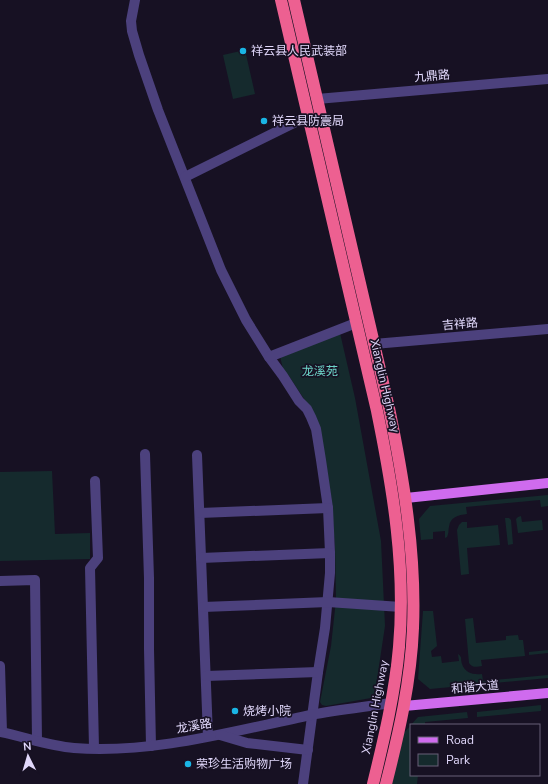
<svg xmlns="http://www.w3.org/2000/svg" width="548" height="784" viewBox="0 0 548 784" font-family="'Nunito Sans','Noto Sans SC',sans-serif">
	<style>
		.green { fill: #152a2d }
		.lines { fill: none; stroke-linecap: round; stroke-linejoin: round }
		.minor { stroke: #4c417d; stroke-width: 10 }
		.major { stroke: #cf6bee; stroke-width: 10 }
		.highway { stroke: #ed6091; stroke-width: 12 }
		.poi-dot { fill: #1ab5e5; stroke: #171123; stroke-width: 1.5 }
		.labels { text-anchor: middle; stroke-width: 3.5; stroke-linejoin: round; paint-order: stroke }
		.poi-label { font-size: 12px; fill: #e1d8fb; stroke: #171123; text-anchor: start }
		.street-label { font-size: 12px; fill: #e1d8fb; stroke: #171123 }
		.park-label { font-size: 12px; fill: #6cd3c7; stroke: #171123 }
	</style>
	<rect width="100%" height="100%" fill="#171123"/>
	<g class="green">
		<path d="M245 50 255 94 233 99 223 55Z"/>
		<path d="M340 333 355 398 381 541 385 626 377 679 374 693 371 698 326 706 322 705 320 702 331 646 336 600 335 548 331 496 316 417 289 376 283 369 280 356Z"/>
		<path d="M52 471 55 534 90 533V559L0 561V472Z"/>
		<path d="M548 495V506L541 507 540 500 466 507 467 514C458 515 450 517 449 527 448 531 449 533 447 537L445 538V531L433 532V539L421 540 419 519 430 506Z"/>
		<path d="M521 516 522 522 542 520 543 530 518 533 516 519 518 517Z"/>
		<path d="M505 518H509L511 520 513 544 508 545Z"/>
		<path d="M462 522H467V528L498 525 500 545 467 548 469 574 461 575 457 530 459 525Z"/>
		<path d="M423 611H433L437 646 431 651 432 657 441 656 442 663 459 661 458 654C463 658 460 658 462 664 465 673 473 675 482 674L483 681 548 675V678L430 689 418 679Z"/>
		<path d="M473 618 476 643 506 640V636L518 635 519 640H523L525 656 481 660 482 666C477 667 472 668 469 663L465 619Z"/>
		<path d="M548 650V653L529 655V652Z"/>
		<path d="M541 705V711L477 717V712Z"/>
		<path d="M467 712 468 718 425 722V725H411L418 717Z"/>
		<path d="M411 725V775H418L417 784H387L402 735Z"/>
	</g>
	<g class="lines">
		<g class="minor">
			<path d="M135 0 131 21 132 31 139 55 158 110 221 270 246 320 269 357 283 376 299 401 307 409 311 417 316 429 321 460 328 508 330 553V573L325 628 318 672 303 784"/>
			<path d="M317 99 548 79"/>
			<path d="M185 177 308 116"/>
			<path d="M374 344 548 329"/>
			<path d="M269 357 356 323"/>
			<path d="M145 454 149 578V649L151 746"/>
			<path d="M197 455 208 736"/>
			<path d="M200 513 328 508"/>
			<path d="M201 558 330 553"/>
			<path d="M0 581 35 580 37 741"/>
			<path d="M203 607 328 602 401 607"/>
			<path d="M0 666 2 732"/>
			<path d="M206 676 318 672"/>
			<path d="M0 732C25 737 49 746 74 748 154 754 233 731 311 715 337 710 365 707 391 703"/>
			<path d="M220 735 247 743 308 750"/>
			<path d="M94 748 90 568 98 558 95 481"/>
		</g>
		<g class="major">
			<path d="M406 498 548 483"/>
			<path d="M404 706 548 693"/>
		</g>
		<g class="highway">
			<path d="M281 0 377 411C393 489 406 567 399 647 395 693 384 739 373 784"/>
			<path d="M294 0 389 408C404 481 416 554 413 628 411 681 399 733 386 784"/>
		</g>
	</g>
	<g class="poi-dot">
		<circle cx="243" cy="51" r="4"/>
		<circle cx="264" cy="121" r="4"/>
		<circle cx="235" cy="711" r="4"/>
		<circle cx="188" cy="764" r="4"/>
	</g>
	<g class="labels">
		<g class="poi-label">
			<text x="251" y="55">祥云县人民武装部</text>
			<text x="272" y="125">祥云县防震局</text>
			<text x="243" y="715">烧烤小院</text>
			<text x="196" y="768">荣珍生活购物广场</text>
		</g>
		<g class="street-label">
			<text transform="translate(432 76) rotate(-5)" y="4">九鼎路</text>
			<text transform="translate(460 324) rotate(-5)" y="4">吉祥路</text>
			<text transform="translate(385 386) rotate(77)" y="4">Xianglin Highway</text>
			<text transform="translate(475 687) rotate(-5)" y="4">和谐大道</text>
			<text transform="translate(375 707) rotate(-79)" y="4">Xianglin Highway</text>
			<text transform="translate(194 726) rotate(-10)" y="4">龙溪路</text>
		</g>
		<g class="park-label">
			<text x="320" y="375">龙溪苑</text>
		</g>
	</g>
	<rect x="410" y="724" width="130" height="52" fill="#171123" stroke="#686179"/>
	<rect x="418" y="737" width="20" height="6" fill="#cf6bee" stroke="#686179"/>
	<text x="446" y="744" font-size="12" fill="#e1d8fb">Road</text>
	<rect x="418" y="754" width="20" height="12" fill="#152a2d" stroke="#686179"/>
	<text x="446" y="764" font-size="12" fill="#e1d8fb">Park</text>
	<g transform="translate(28 756) rotate(355)" stroke="#171123" stroke-width="3" paint-order="stroke">
	<path d="M0-3L7 15L0 10L-7 15Z" fill="#e1d8fb"/>
	<text y="-6" font-size="11" font-weight="bold" text-anchor="middle" fill="#e1d8fb">N</text>
	</g>
</svg>
